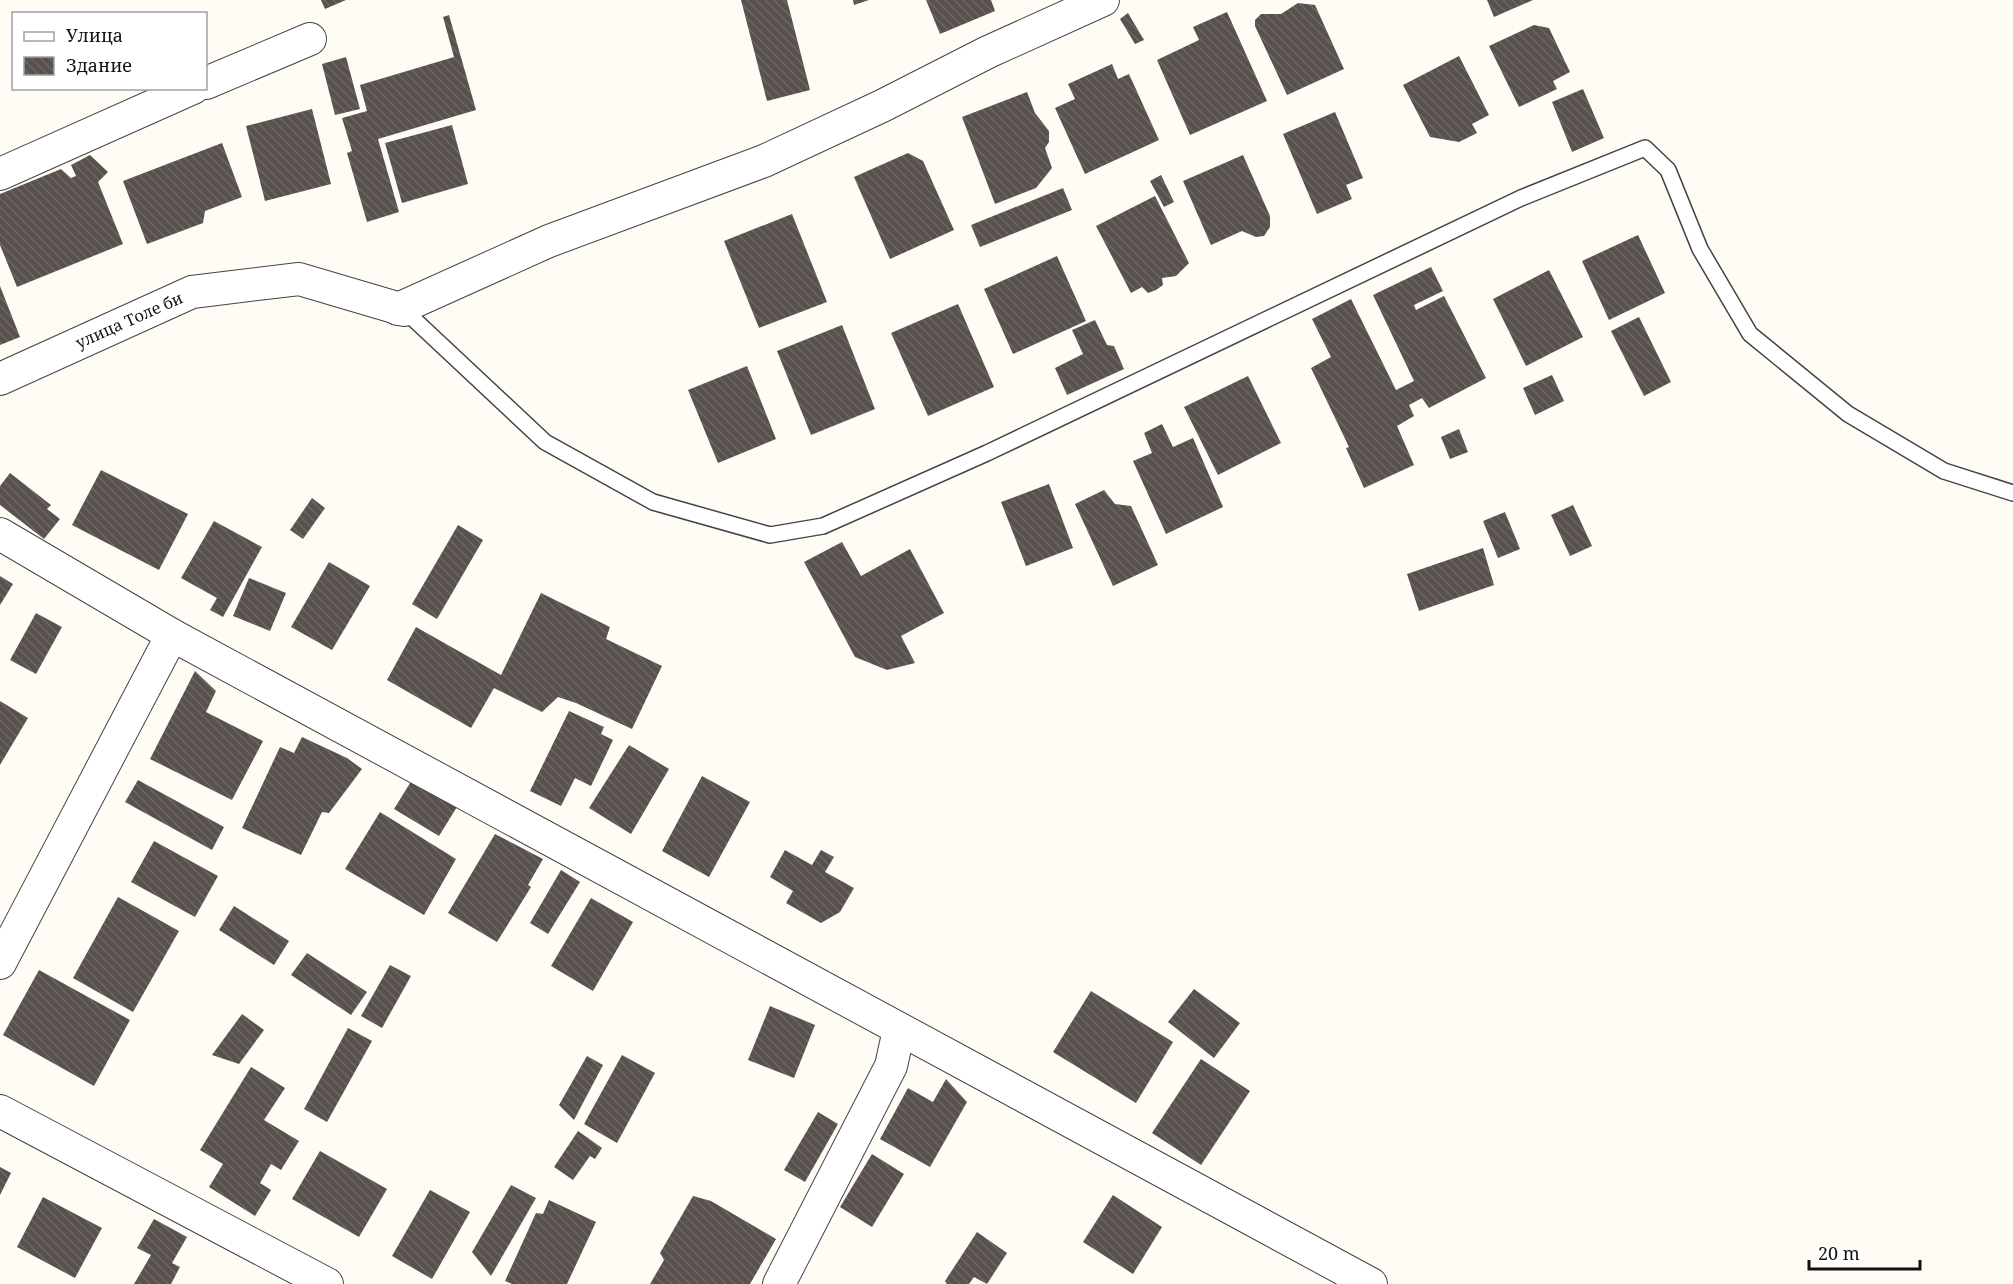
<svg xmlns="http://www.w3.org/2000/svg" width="2013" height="1284" viewBox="0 0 2013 1284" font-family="'Noto Serif',serif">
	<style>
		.building { fill: url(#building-back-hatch) }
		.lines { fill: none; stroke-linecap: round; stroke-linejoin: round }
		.lane-casing { stroke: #444; stroke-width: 18 }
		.street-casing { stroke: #444; stroke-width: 34 }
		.lane { stroke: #fff; stroke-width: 15 }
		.street { stroke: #fff; stroke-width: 32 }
		.labels { text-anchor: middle; stroke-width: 6; stroke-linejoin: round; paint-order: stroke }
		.street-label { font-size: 16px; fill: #111; stroke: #fff }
	</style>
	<defs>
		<pattern id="building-back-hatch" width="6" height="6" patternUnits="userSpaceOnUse" patternTransform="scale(1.5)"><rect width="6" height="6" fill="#59514e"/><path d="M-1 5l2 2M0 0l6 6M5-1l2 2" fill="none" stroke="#6c6663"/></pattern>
	</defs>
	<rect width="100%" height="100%" fill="#fffcf5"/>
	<g class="building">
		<path d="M321 0H346L325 9Z"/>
		<path d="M741 0H787L810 90 767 101Z"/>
		<path d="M853 0H869L854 5Z"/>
		<path d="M926 0H991L995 11 940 34Z"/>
		<path d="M1487 0H1533L1494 17Z"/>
		<path d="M1298 3 1315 5 1344 69 1287 95 1255 26V20L1261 14H1281Z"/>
		<path d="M1227 12 1267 101 1190 135 1157 60 1199 40 1193 27Z"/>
		<path d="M1128 13 1144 40 1135 44 1120 19Z"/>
		<path d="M449 15 476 110 378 139 399 212 367 222 347 153 352 151 342 118 367 111 360 85 454 57 443 17Z"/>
		<path d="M1534 25 1549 28 1570 72 1553 81 1557 89 1519 107 1489 46Z"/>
		<path d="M1459 56 1489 115 1472 124 1477 133 1459 142 1430 137 1403 85Z"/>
		<path d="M346 57 360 109 335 115 322 64Z"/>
		<path d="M1112 64 1118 79 1129 74 1159 140 1085 174 1055 108 1075 99 1068 84Z"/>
		<path d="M1583 89 1604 138 1572 152 1552 102Z"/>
		<path d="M1027 92 1035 113 1049 131V142L1045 148 1052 168 1036 188 995 204 962 117Z"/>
		<path d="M312 109 331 184 265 201 246 126Z"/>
		<path d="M1335 112 1363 178 1346 185 1352 199 1317 214 1283 134Z"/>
		<path d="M452 125 468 184 402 203 385 143Z"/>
		<path d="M222 143 242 197 205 211 203 223 147 244 123 181Z"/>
		<path d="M908 153 923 161 954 230 890 259 854 177Z"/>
		<path d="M90 155 108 172 98 182 123 244 17 287 0 245V194L61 169 71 178 76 176 71 165Z"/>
		<path d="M1243 155 1270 216V227L1264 236 1256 237 1242 231 1211 245 1183 181Z"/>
		<path d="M1161 175 1174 202 1164 207 1150 181Z"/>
		<path d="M1063 188 1072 210 980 247 971 225Z"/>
		<path d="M1155 196 1189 263 1176 276 1162 278 1163 285 1156 290 1148 293 1142 287 1131 293 1096 226Z"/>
		<path d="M792 214 827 302 759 328 724 241Z"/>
		<path d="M1638 235 1665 293 1609 320 1582 261Z"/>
		<path d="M1057 256 1086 321 1013 354 984 289Z"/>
		<path d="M1431 267 1443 291 1414 305 1416 310 1444 296 1486 378 1429 408 1422 398 1409 405 1414 416 1397 426 1414 465 1364 488 1346 448 1349 447 1311 368 1331 357 1312 319 1351 299 1396 390 1414 381 1373 295Z"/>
		<path d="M1549 270 1583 337 1526 366 1493 299Z"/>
		<path d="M0 286 20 337 0 345Z"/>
		<path d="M958 304 994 387 928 416 891 333Z"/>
		<path d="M1639 317 1671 382 1644 396 1611 331Z"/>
		<path d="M1095 320 1107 345 1114 346 1124 369 1067 395 1055 368 1083 354 1072 330Z"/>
		<path d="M842 325 875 409 811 435 777 351Z"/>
		<path d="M747 366 776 439 718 463 688 390Z"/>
		<path d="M1552 375 1564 401 1535 415 1523 388Z"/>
		<path d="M1248 376 1281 443 1218 475 1184 407Z"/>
		<path d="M1162 424 1173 447 1193 438 1223 507 1166 534 1133 461 1152 453 1144 433Z"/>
		<path d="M1459 429 1468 452 1450 459 1441 437Z"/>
		<path d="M101 470 188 514 159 570 72 525Z"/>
		<path d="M10 473 51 505 47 509 60 519 44 539 0 505V486Z"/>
		<path d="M1049 484 1073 548 1026 566 1001 502Z"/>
		<path d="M1104 490 1115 504 1131 506 1158 565 1113 586 1075 504Z"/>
		<path d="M312 498 325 508 303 539 290 530Z"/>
		<path d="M1573 505 1592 546 1570 556 1551 515Z"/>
		<path d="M1505 512 1520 549 1498 558 1483 521Z"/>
		<path d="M214 521 262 547 223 617 210 610 217 598 181 578Z"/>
		<path d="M458 525 483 540 437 619 412 604Z"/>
		<path d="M842 542 861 576 910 549 944 613 901 636 915 663 887 670 855 657 804 562Z"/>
		<path d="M1483 548 1494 585 1419 611 1407 574Z"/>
		<path d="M329 562 370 586 332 650 291 627Z"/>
		<path d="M0 576 13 584 0 605Z"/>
		<path d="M249 578 286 593 270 631 233 616Z"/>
		<path d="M541 593 610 627 606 639 662 666 632 729 576 703 558 697 542 712 494 688 471 728 387 680 416 627 501 675Z"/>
		<path d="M36 613 62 627 36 674 10 660Z"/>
		<path d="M195 671 216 691 206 712 263 741 232 800 150 759Z"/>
		<path d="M0 701 28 718 0 765Z"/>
		<path d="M569 711 604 727 601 734 613 740 591 786 575 778 561 806 530 791Z"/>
		<path d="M302 737 347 758 362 769 329 813 322 812 301 855 242 828 280 747 294 753Z"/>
		<path d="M629 745 669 769 631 834 589 808Z"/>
		<path d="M415 775 460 802 439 836 394 809Z"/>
		<path d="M702 776 750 802 709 877 662 851Z"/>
		<path d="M138 780 224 827 212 850 125 802Z"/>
		<path d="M380 812 456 859 424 915 345 869Z"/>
		<path d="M495 834 543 859 528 885 531 887 497 942 448 913Z"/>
		<path d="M154 841 218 876 195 917 131 882Z"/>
		<path d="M785 850 812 865 821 850 834 857 825 872 854 888 840 912 821 923 786 903 793 891 770 877Z"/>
		<path d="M561 870 580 882 548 934 530 923Z"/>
		<path d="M118 897 179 931 133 1012 73 978Z"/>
		<path d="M591 898 633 922 593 991 551 966Z"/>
		<path d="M234 906 289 941 274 965 219 930Z"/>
		<path d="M307 953 367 992 351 1015 291 975Z"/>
		<path d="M390 965 411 976 382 1028 361 1016Z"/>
		<path d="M39 970 130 1020 94 1086 3 1035Z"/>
		<path d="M1194 989 1240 1023 1214 1058 1168 1022Z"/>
		<path d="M1091 991 1173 1042 1136 1103 1053 1052Z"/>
		<path d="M770 1006 815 1025 794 1078 748 1060Z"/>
		<path d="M242 1014 264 1030 239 1064 212 1055Z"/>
		<path d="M348 1028 372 1041 327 1122 304 1109Z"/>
		<path d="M622 1055 655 1073 617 1143 584 1124Z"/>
		<path d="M587 1056 603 1065 574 1120 559 1105Z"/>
		<path d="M1201 1059 1250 1091 1201 1165 1152 1133Z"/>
		<path d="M251 1067 285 1088 264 1120 299 1141 281 1170 271 1164 260 1183 271 1190 255 1216 209 1187 223 1164 200 1150Z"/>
		<path d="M946 1079 967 1102 930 1167 880 1139 908 1088 933 1102Z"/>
		<path d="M818 1112 838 1124 805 1182 784 1170Z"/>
		<path d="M578 1131 602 1148 595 1159 590 1156 573 1180 554 1167Z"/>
		<path d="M320 1151 387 1189 359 1237 292 1199Z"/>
		<path d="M872 1154 904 1174 872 1227 840 1207Z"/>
		<path d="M0 1167 11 1173 0 1195Z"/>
		<path d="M511 1185 536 1198 491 1276 472 1252Z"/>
		<path d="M430 1190 470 1212 432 1279 392 1256Z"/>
		<path d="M1113 1195 1162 1227 1133 1274 1083 1242Z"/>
		<path d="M693 1196 711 1201 776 1239 750 1284H650L664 1260 660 1253Z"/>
		<path d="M43 1197 102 1228 75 1278 17 1247Z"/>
		<path d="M549 1200 596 1222 567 1284H512L505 1281 536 1213 543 1214Z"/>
		<path d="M154 1219 187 1237 172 1263 180 1267 171 1284H134L151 1255 137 1248Z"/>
		<path d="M977 1232 1007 1253 987 1284 974 1277 969 1284H947L945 1281Z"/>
	</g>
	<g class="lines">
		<g class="lane-casing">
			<path id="lane" d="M404 310 545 442 653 502 770 535 823 526 987 453 1521 198 1645 148 1668 170 1700 249 1750 334 1848 414 1944 471 2013 493"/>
		</g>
		<g class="street-casing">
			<g id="street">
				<path d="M206 83 310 39"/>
				<path d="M0 174 193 88"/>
				<path d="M398 309 549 241 764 161 882 106 988 52 1103 0"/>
				<path d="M0 379 192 292 299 279 404 310"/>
				<path d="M0 534 172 635 1371 1284"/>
				<path d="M0 963 172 635"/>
				<path d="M0 1111 327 1284"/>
				<path d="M779 1284 891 1066 899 1030"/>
			</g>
		</g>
		<use href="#lane" class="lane"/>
		<use href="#street" class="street"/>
	</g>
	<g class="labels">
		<g class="street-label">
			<text transform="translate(129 320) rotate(-24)" y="6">улица Толе би</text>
		</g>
	</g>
	<rect x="12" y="12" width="195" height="78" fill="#ffffff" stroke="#a0a0a0" stroke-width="1.5"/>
	<rect x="24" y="32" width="30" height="9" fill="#ffffff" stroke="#a0a0a0" stroke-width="1.5"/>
	<text x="66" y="42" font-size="18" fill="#111111">Улица</text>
	<rect x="24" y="57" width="30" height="18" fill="url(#building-back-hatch)" stroke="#a0a0a0" stroke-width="1.5"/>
	<text x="66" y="72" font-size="18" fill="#111111">Здание</text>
	<path d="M1809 1260v9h111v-9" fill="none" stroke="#111111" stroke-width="3"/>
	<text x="1818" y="1260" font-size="18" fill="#111111" stroke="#ffffff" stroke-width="4.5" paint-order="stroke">20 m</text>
</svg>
